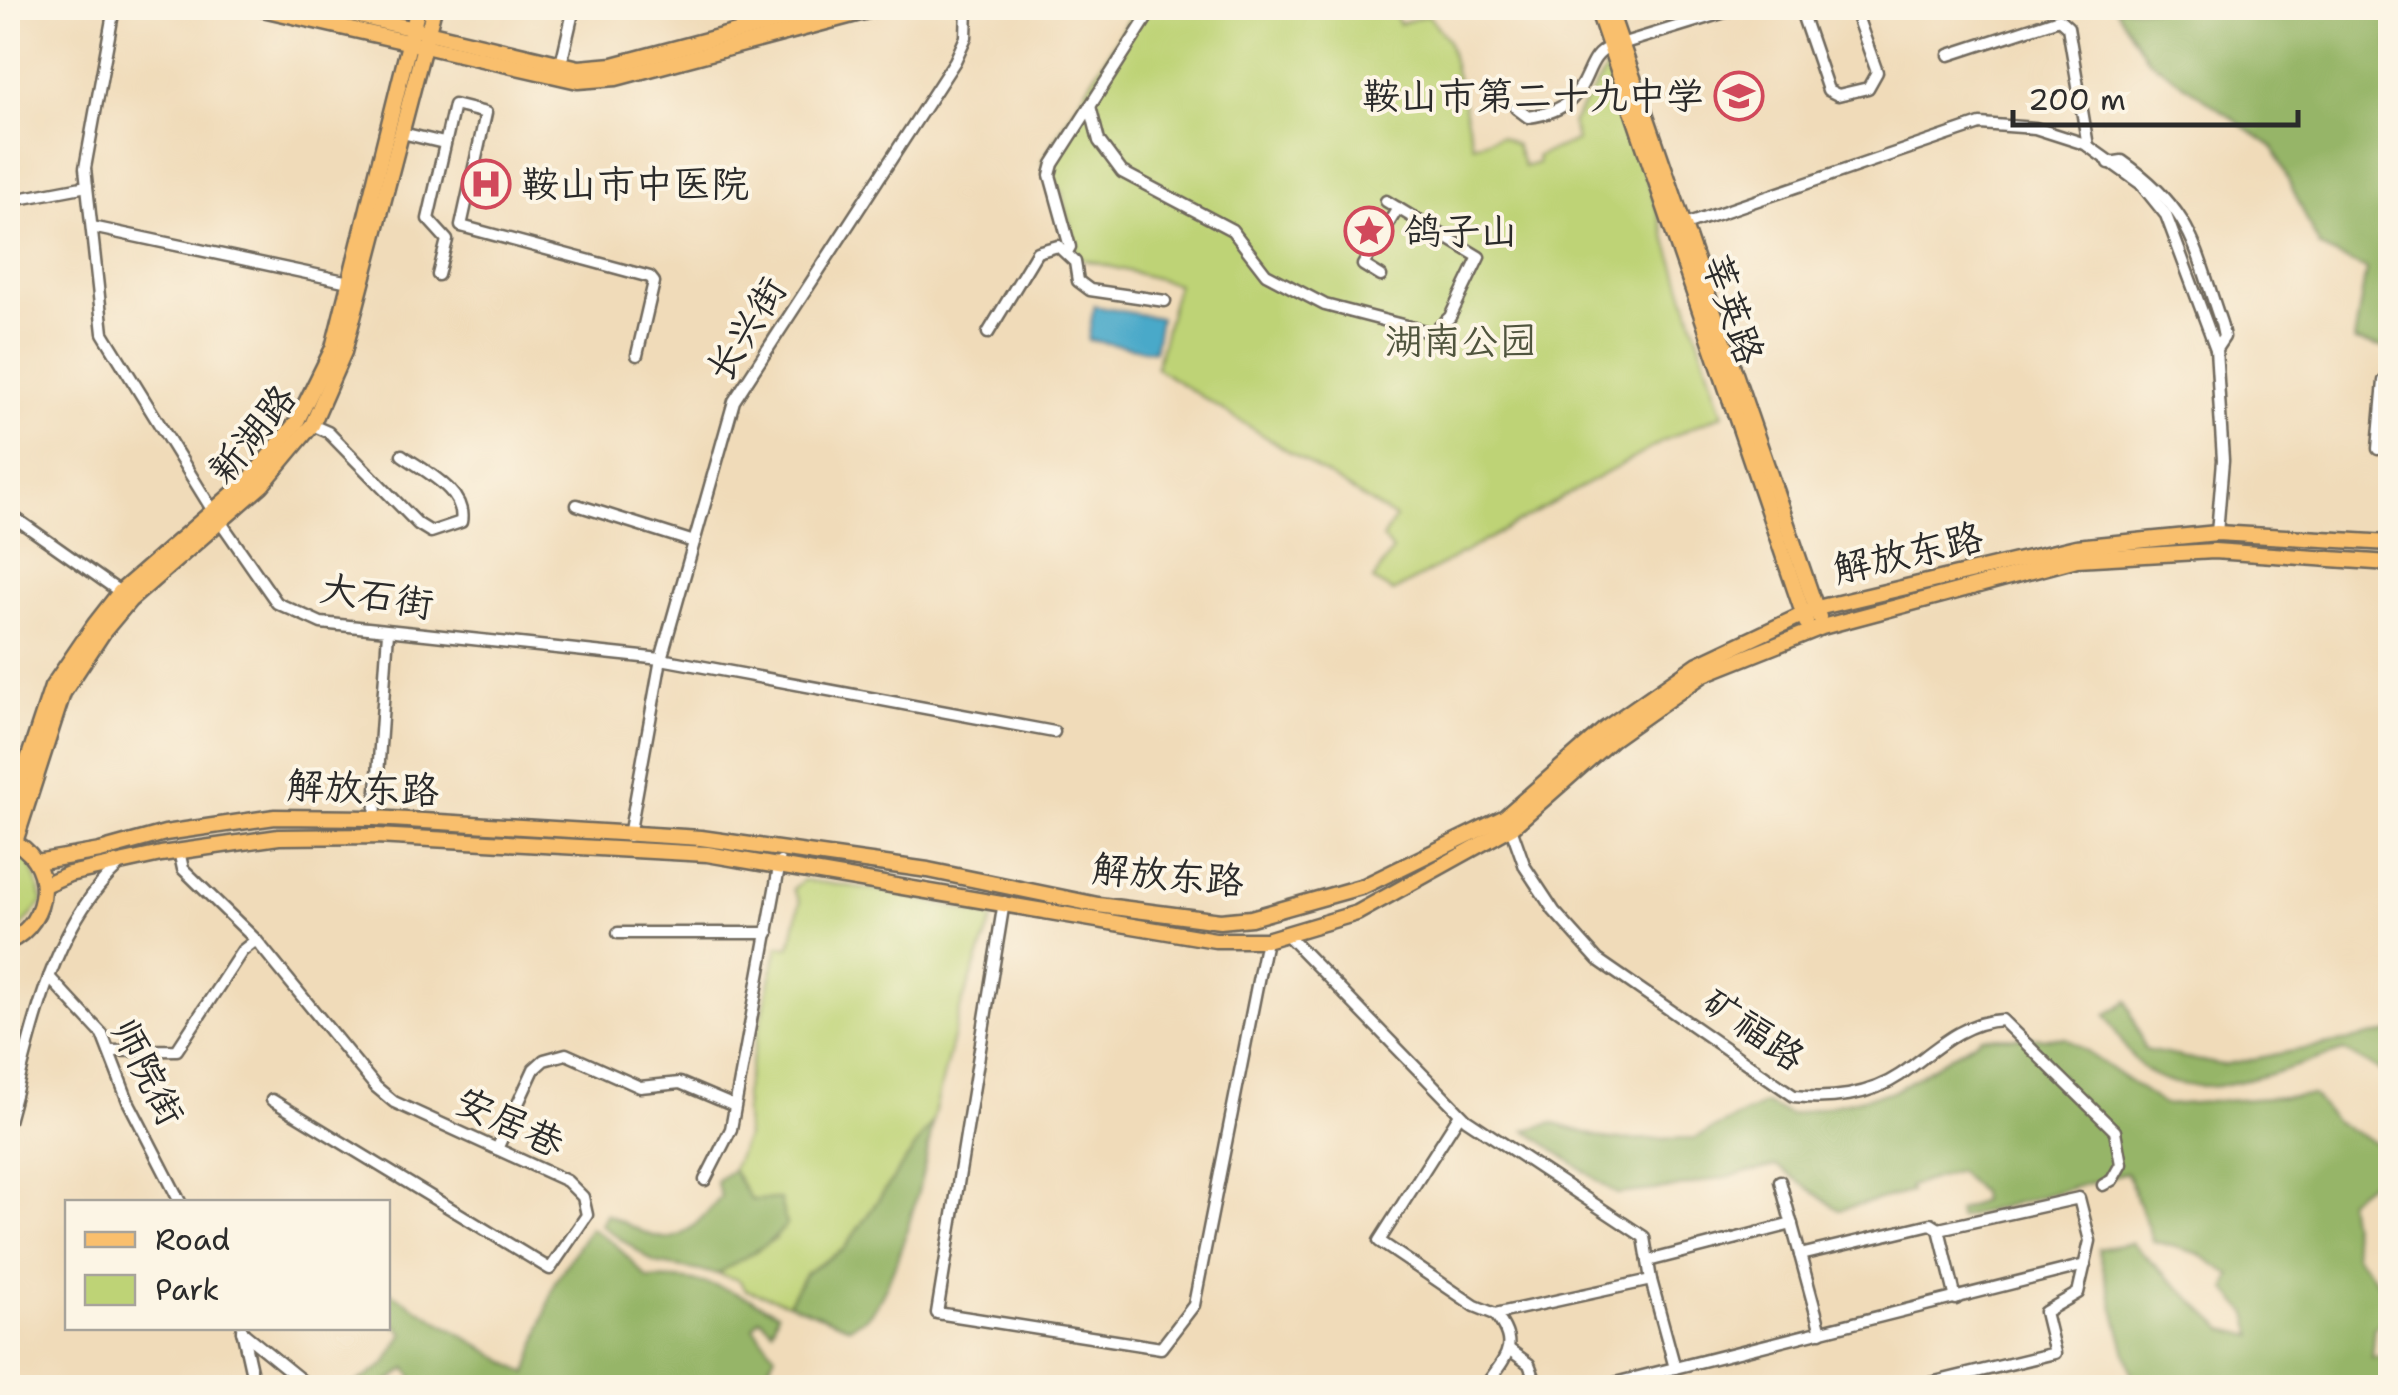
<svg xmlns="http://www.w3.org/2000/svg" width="2398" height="1395" viewBox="0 0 2398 1395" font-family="'Shantell Sans','LXGW WenKai TC',sans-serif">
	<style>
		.green { fill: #bed376; stroke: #747f50; stroke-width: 2.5 }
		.forest { fill: #96b567; stroke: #607049; stroke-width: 2.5 }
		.water { fill: #4aa9c9; stroke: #3a6a7a; stroke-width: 2.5 }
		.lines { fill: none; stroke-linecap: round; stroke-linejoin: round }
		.minor-casing { stroke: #70695d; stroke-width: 15 }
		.major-casing { stroke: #70695d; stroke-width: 19 }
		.minor { stroke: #fff; stroke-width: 10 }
		.major { stroke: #f9bf6d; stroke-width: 14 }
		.labels { text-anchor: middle; stroke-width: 8; stroke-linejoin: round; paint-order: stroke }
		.poi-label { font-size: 38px; fill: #2b2b2b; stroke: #fcf5e5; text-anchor: start }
		.street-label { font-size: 38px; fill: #2b2b2b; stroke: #fcf5e5 }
		.park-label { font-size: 38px; fill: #50553e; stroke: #fcf5e5 }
	</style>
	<rect width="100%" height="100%" fill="#fcf5e5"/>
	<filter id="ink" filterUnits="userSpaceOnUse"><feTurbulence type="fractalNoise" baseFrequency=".01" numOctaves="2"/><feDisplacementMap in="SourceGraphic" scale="20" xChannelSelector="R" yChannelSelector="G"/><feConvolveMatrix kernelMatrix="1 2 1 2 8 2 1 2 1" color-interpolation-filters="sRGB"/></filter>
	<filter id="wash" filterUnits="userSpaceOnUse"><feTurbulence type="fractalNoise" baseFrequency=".0048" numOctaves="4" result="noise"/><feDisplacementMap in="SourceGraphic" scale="40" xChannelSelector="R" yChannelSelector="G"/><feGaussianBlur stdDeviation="2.25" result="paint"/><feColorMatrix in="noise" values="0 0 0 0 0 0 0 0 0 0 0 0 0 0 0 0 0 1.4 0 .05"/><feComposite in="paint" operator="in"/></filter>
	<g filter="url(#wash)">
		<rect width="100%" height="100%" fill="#f0dbb9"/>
		<g class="green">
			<path d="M1136 8H1390L1399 24 1428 15 1448 40 1473 145 1500 136 1516 145 1524 167 1538 163 1537 156 1577 141 1572 123 1610 64 1723 414 1671 437 1393 592 1373 580 1392 551 1383 539 1395 518 1156 368 1177 284 1074 257 1076 249 1062 192 1042 161Z"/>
			<path d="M8 839 27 850 43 902 8 942Z"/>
			<path d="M803 880 892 892 993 918 960 1009 932 1123 844 1249 806 1273 788 1303 746 1290 739 1280 718 1274 749 1251 776 1239 732 1170 746 1137 744 1094 778 946 790 947 800 902 793 889Z"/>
		</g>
		<g class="forest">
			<path d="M2115 8H2390V349L2354 341 2366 269 2320 248 2273 147 2147 58Z"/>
			<path d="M2127 1001 2145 1050 2222 1065 2390 1032V1076L2344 1051C2285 1067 2186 1115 2136 1061 2124 1048 2115 1030 2106 1015Z"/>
			<path d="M1982 1037 2066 1038 2164 1105 2313 1095 2335 1122 2390 1150V1175L2382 1173 2347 1200 2355 1255 2390 1296V1318L2375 1327 2372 1358 2390 1355V1387H2135L2098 1249 2131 1243 2224 1329 2254 1336 2248 1314 2227 1290 2231 1275 2197 1253 2153 1241 2127 1173 1959 1218 1958 1211 1981 1201 1980 1192 1958 1171 1909 1186 1910 1192 1839 1210 1777 1166 1674 1188 1617 1194 1526 1130 1552 1123 1610 1140 1695 1138 1765 1104 1790 1115 1894 1091Z"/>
			<path d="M932 1123C929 1161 895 1288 869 1314 865 1319 855 1323 850 1327L788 1303 806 1273 844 1249Z"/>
			<path d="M732 1170 751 1200 780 1199 786 1225C770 1247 740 1258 718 1274L655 1263 601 1225 606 1214C670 1245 672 1253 721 1197L716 1181Z"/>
			<path d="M590 1228 616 1245 648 1279C698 1276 734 1289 778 1313L772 1329 760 1318 753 1327 775 1354 758 1387H418L407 1368 382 1387H350L386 1364 404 1333 388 1318V1291L527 1374 555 1282Z"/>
		</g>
		<path class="water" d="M1094 306 1160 318 1154 351 1088 340Z"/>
	</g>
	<g filter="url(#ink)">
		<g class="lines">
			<g class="minor-casing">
				<g id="minor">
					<path d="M114 8 85 168 103 333 213 511 277 603 321 623 661 659 1054 732"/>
					<path d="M1800 8 1828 90 1838 95 1868 88 1877 72 1854 8"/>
					<path d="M1621 44 1738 8"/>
					<path d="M1949 55 2059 19 2068 27 2088 146"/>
					<path d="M561 64 574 8"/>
					<path d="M1090 106 1099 141 1122 172 1232 230 1266 274 1325 305 1433 333 1450 317 1479 257 1386 201"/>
					<path d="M1516 108 1528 117C1598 108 1577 59 1610 47"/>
					<path d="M402 133 444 143"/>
					<path d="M2109 163 2122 161C2193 211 2194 245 2221 323L2224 337 2216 349"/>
					<path d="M8 201 87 186"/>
					<path d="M1682 226 1980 124 2035 128 2085 144 2141 184 2166 215 2216 349 2223 460 2217 533"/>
					<path d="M92 227 349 282"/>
					<path d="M1067 252 1070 247 1050 175 1053 164 1153 8"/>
					<path d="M438 275 447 240 428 219 454 105 486 113 461 226 650 277 654 282 637 355"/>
					<path d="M1381 276 1363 265 1398 208"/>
					<path d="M988 333 1037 252 1058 246 1075 262 1078 281 1090 290 1165 301"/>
					<path d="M312 425 328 432 418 524 431 532 461 522C467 491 424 471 402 455"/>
					<path d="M2378 449 2384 381H2390"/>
					<path d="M577 505 694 542"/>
					<path d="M8 513 120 592"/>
					<path d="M375 818 388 632"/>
					<path d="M1509 822 1525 867 1554 911 1598 960 1794 1096C1829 1100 1869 1096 1900 1075 1932 1053 1960 1022 2002 1020L2115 1131 2121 1164 2112 1180 2103 1185"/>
					<path d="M629 836 661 659 734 401 955 61 966 37 967 8"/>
					<path d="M179 851 183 869 256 940 376 1087 394 1102 567 1181 583 1197 587 1215 550 1269 272 1100"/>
					<path d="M1004 902 937 1313 1161 1348 1194 1305 1266 940"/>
					<path d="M618 933H768"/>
					<path d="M1287 935 1466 1119 1644 1237 1651 1280 1495 1314 1475 1306 1379 1241 1460 1114"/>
					<path d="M49 977 102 1034 128 1101 180 1202"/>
					<path d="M109 1051 177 1050 242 951 256 940"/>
					<path d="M8 1121C33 1032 49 930 119 865"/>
					<path d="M497 1149 534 1069 544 1060 566 1054 640 1087 680 1083 732 1105"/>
					<path d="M705 1180 731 1129 780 862"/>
					<path d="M1780 1181 1821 1332"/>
					<path d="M1939 1229 1956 1299"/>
					<path d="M1800 1255 1931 1224 1939 1229 2079 1198 2090 1241 2078 1293 2045 1312 2055 1353 1910 1388"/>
					<path d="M1648 1261 1792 1224"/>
					<path d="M1651 1280 1675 1368"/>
					<path d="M242 1330 255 1388"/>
					<path d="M242 1332 311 1388"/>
					<path d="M1510 1350 1529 1364 1538 1388"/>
					<path d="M1484 1388C1505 1357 1521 1347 1495 1314"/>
					<path d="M1595 1388 2085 1265"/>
				</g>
			</g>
			<g class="major-casing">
				<g id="major">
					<path d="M258 8 578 81 616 78 879 8"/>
					<path d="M325 8 579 68 613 65 827 8"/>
					<path d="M1597 8 1806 622"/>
					<path d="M1609 8 1819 617"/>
					<path d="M8 820 52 687 95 624 120 592 252 477 296 423 333 348 418 8"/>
					<path d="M15 842 63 693 104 631 130 600 262 485 312 425 344 352 434 8"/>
					<path d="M36 862 100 851 165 833 275 817 375 818 701 838 928 870 1098 905 1220 921 1251 918 1364 886 1505 817 1605 729 1698 664 1817 608 2076 547 2217 533 2390 543"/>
					<path d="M44 885 69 874 161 854 279 837 376 836 707 854 1215 940H1266L1357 913 1512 827 1612 739 1704 674 1822 627 2077 559 2214 551 2390 563"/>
					<path d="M8 942C52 922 57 859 8 839"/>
				</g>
			</g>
			<use href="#minor" class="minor"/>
			<use href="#major" class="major"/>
		</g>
	</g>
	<defs>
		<g id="school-ring" transform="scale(2.5)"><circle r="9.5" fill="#fcf5e5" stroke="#d1495b" stroke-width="1.5"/><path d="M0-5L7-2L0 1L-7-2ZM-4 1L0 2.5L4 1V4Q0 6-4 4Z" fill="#d1495b"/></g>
		<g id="hospital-ring" transform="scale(2.5)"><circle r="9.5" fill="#fcf5e5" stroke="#d1495b" stroke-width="1.5"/><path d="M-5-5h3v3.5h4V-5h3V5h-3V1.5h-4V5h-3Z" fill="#d1495b"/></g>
		<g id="sight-ring" transform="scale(2.5)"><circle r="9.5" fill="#fcf5e5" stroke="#d1495b" stroke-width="1.5"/><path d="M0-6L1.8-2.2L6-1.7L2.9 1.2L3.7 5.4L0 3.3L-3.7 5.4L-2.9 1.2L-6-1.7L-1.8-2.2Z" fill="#d1495b"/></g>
	</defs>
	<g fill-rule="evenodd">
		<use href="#school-ring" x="1739" y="96"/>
		<use href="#hospital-ring" x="486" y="184"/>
		<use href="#sight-ring" x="1369" y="231"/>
	</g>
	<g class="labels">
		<g class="poi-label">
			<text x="1704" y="109" text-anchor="end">鞍山市第二十九中学</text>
			<text x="521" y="197">鞍山市中医院</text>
			<text x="1404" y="244">鸽子山</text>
		</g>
		<g class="street-label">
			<text transform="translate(1733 309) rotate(71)" y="13">莘英路</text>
			<text transform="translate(746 329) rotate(-58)" y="13">长兴街</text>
			<text transform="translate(252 434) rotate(-51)" y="13">新湖路</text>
			<text transform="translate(1908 553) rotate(-13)" y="13">解放东路</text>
			<text transform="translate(377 596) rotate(9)" y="13">大石街</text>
			<text transform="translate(363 788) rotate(2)" y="13">解放东路</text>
			<text transform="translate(1168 875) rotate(5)" y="13">解放东路</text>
			<text transform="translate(1754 1029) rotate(35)" y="13">矿福路</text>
			<text transform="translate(148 1072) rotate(63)" y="13">师院街</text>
			<text transform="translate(510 1122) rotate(25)" y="13">安居巷</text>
		</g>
		<g class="park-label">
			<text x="1461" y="354">湖南公园</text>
		</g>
	</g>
	<rect width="2398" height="1395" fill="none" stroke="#fcf5e5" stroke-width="40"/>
	<rect x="65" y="1200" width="325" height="130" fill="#fcf5e5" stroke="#a8a49b" stroke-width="2.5"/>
	<rect x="85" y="1232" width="50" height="15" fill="#f9bf6d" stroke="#a8a49b" stroke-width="2.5"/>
	<text x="155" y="1250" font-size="30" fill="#2b2b2b">Road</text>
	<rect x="85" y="1275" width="50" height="30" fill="#bed376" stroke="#a8a49b" stroke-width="2.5"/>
	<text x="155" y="1300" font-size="30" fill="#2b2b2b">Park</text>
	<path d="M2013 110v15h285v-15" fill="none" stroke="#2b2b2b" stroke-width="5"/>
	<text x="2028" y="110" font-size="30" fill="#2b2b2b" stroke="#fcf5e5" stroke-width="8" paint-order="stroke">200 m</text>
</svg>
